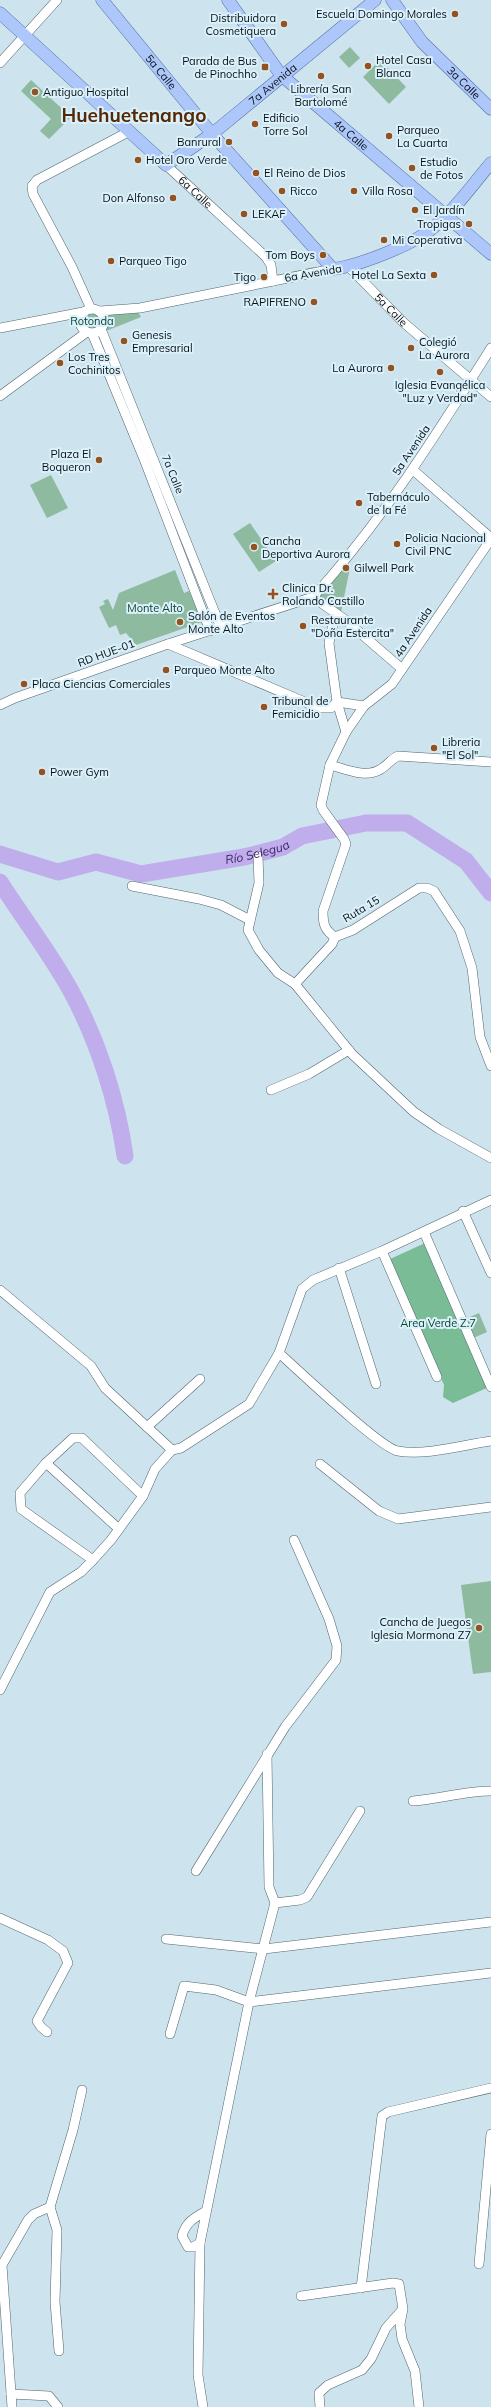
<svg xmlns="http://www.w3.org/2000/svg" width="491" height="2407" viewBox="0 0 491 2407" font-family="Mulish,sans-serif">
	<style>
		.green { fill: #8ebaa0 }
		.forest { fill: #7abc96 }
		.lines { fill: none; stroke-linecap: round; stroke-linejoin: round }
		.river { stroke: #bfaeeb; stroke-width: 17 }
		.minor-casing { stroke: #52656e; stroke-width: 10 }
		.major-casing { stroke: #4f6fa6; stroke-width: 13 }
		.minor { stroke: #fff; stroke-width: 9 }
		.major { stroke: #adc7fa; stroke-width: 12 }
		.poi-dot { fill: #94521f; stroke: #daf0fb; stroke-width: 1.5 }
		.labels { text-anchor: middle; stroke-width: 4; stroke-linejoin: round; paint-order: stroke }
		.poi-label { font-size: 11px; fill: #070f12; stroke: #daf0fb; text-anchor: start }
		.street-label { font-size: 11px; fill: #070f12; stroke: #daf0fb }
		.park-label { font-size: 11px; fill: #094028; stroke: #daf0fb }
		.water-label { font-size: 12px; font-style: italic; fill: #3d2168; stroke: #daf0fb }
		.town-label { font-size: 19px; font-weight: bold; fill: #552904; stroke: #daf0fb }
	</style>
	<rect width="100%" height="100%" fill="#cde3ed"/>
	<g class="green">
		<path d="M350 47 360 58 349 68 339 57Z"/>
		<path d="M380 60 406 87 389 104 363 77Z"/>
		<path d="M31 80 71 117 49 139 40 131 51 119 21 91Z"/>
		<path d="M314 267 317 272 277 277V275Z"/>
		<circle cx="92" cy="321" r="12"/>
		<path d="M137 310 141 317 106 331 110 322 107 315Z"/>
		<path d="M51 475 68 508 47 518 30 485Z"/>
		<path d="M250 523 276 561 259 572 233 534Z"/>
		<path d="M348 563 350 568 341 612 320 597 332 578Z"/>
		<path d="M175 570 184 593 189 591 202 622 136 645 126 633 120 635 116 625 109 628 99 607 105 604 103 601 108 599 113 610 119 593Z"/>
		<path d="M479 1313 487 1332 471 1339 463 1320Z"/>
		<path d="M491 1581V1672L473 1674 461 1585Z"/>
	</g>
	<path class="forest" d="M425 1243 489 1387 453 1403 443 1397 444 1385 388 1260Z"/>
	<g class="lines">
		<g class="river">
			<path id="s1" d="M0 854 58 872 96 862 141 874 244 857 283 847 302 836 366 823H407L466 861 491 893"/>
			<path d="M0 882C23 918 50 953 71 991 98 1041 117 1100 125 1156"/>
		</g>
		<g class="minor-casing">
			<g id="minor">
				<path d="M0 63 57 0"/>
				<path id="s2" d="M166 165 266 257 271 265 273 281"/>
				<path id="s3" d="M349 267 404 323 491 397"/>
				<circle cx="92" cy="321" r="12"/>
				<path d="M91 309 72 267 33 194 32 186 37 180 130 131"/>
				<path d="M100 311 140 308 333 269"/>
				<path d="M0 328 83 312"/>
				<path d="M101 329 221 628"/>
				<path d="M92 333 144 459 210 631"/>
				<path d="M0 396 87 332"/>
				<path d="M413 470 491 538"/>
				<path d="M491 539 392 684 364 706 346 732 330 765 321 805 323 810 344 839 346 844 323 911C323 923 324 930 335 937L353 930 419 888H427L434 891 460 931 472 968 480 1037 491 1066"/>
				<path d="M313 597C382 521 436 435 491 348"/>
				<path d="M313 597 344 619 402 669"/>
				<path d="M335 614 329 643 337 702 346 732"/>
				<path d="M168 644 319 708H331L337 702"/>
				<path d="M337 702 364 706"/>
				<path d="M0 705 15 698 168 644 313 597"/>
				<path d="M330 765C346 769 366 779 381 769 388 765 391 759 398 756L491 762"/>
				<path d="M258 856 259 883 248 930 259 950 278 973 295 984 352 1054 414 1112 439 1129 491 1158"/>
				<path d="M132 886 199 899 221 905 250 920"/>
				<path d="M295 984 332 944 335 937"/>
				<path d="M271 1090 309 1074 349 1050"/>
				<path d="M463 1211 491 1273"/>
				<path d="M424 1232 491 1387"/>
				<path d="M382 1251 437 1377"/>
				<path d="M339 1268 376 1384"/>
				<path d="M0 1290 91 1366 105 1388 172 1450"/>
				<path d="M279 1353C297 1369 381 1449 398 1451 425 1456 463 1445 491 1441"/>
				<path d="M147 1427 200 1379"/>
				<path d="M46 1463 73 1438H82L143 1496"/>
				<path d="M320 1464 379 1511 398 1519 491 1507"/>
				<path d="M93 1560 21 1509 20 1493 46 1463 119 1529"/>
				<path d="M0 1690 50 1592 81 1572 93 1560 111 1540 143 1496 155 1469 172 1450 181 1448 249 1404 279 1353 302 1289 313 1280 382 1251 491 1200"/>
				<path d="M413 1801C439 1799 465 1791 491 1791"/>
				<path d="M196 1871 285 1727 336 1660 337 1646 329 1619 294 1540"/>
				<path d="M275 1903 300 1900 307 1897 360 1811"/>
				<path d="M0 1918 48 1940 63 1951 68 1963 37 2021 41 2027 47 2032"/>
				<path d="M166 1939 264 1949 491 1922"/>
				<path d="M170 2034 184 1986 216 1990 249 2002 491 1973"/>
				<path d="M200 2243 193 2247H188L182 2236C186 2222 194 2218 206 2211"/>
				<path d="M479 2264 491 2134"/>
				<path d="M361 2288 382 2116 388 2112 491 2088"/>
				<path d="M301 2296 393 2283 399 2284 403 2309 400 2324 402 2339 415 2371 419 2407"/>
				<path d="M59 2351 55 2302 57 2230 50 2207 73 2130 82 2090"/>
				<path d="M11 2394 49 2396 58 2407"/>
				<path d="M12 2407 2 2265 28 2220 34 2214 50 2207"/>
				<path d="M203 2407 198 2375 200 2243 249 2002 275 1903 269 1887 267 1754"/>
				<path d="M320 2407 319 2393 328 2385 362 2370 371 2359 386 2328 402 2310"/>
			</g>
		</g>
		<g class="major-casing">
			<g id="major">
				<path id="s4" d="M102 0 212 134 333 269C358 266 415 244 434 227 456 209 473 184 491 163"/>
				<path id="s5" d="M228 0 281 75 491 254"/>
				<path id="s6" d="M392 0 422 42 491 109"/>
				<path id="s7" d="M0 13 166 165 212 134 375 0"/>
			</g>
		</g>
		<use href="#minor" class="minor"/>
		<use href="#major" class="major"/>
	</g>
	<g class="poi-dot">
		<circle cx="455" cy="14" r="4"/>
		<circle cx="284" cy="24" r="4"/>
		<circle cx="368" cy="66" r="4"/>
		<rect x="261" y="63" width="8" height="8" rx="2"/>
		<circle cx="321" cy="76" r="4"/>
		<circle cx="35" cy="92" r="4"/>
		<circle cx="255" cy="124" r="4"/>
		<circle cx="389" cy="136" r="4"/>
		<circle cx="229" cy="142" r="4"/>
		<circle cx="138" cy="160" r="4"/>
		<circle cx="412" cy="168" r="4"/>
		<circle cx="256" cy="173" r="4"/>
		<circle cx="282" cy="191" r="4"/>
		<circle cx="354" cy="191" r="4"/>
		<circle cx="173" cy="198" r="4"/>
		<circle cx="415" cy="210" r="4"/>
		<circle cx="244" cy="214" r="4"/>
		<circle cx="469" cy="224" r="4"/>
		<circle cx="384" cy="240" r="4"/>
		<circle cx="323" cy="255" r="4"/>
		<circle cx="111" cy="261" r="4"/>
		<circle cx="434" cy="275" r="4"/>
		<circle cx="264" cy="277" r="4"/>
		<circle cx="314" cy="302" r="4"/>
		<circle cx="124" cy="341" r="4"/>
		<circle cx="411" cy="348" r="4"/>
		<circle cx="60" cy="363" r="4"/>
		<circle cx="391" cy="368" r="4"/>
		<circle cx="440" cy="372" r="4"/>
		<circle cx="99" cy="460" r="4"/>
		<circle cx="359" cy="503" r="4"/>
		<circle cx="397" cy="544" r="4"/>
		<circle cx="254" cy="547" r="4"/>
		<circle cx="346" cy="568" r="4"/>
		<path d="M271 588h4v4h4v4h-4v4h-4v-4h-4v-4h4z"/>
		<circle cx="180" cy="622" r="4"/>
		<circle cx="303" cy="626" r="4"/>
		<circle cx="166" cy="670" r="4"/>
		<circle cx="24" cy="684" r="4"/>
		<circle cx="264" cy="707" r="4"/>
		<circle cx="434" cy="748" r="4"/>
		<circle cx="42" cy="772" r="4"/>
		<circle cx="479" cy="1628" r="4"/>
	</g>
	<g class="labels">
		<g class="poi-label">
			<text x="447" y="18" text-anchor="end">Escuela Domingo Morales</text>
			<text x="276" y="22" text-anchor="end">Distribuidora<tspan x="276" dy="13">Cosmetiquera</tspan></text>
			<text x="376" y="64">Hotel Casa<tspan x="376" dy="13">Blanca</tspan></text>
			<text x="257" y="65" text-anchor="end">Parada de Bus<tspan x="257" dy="13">de Pinochho</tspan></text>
			<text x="321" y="93" text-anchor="middle">Librería San<tspan x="321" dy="13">Bartolomé</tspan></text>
			<text x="43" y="96">Antiguo Hospital</text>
			<text x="263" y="122">Edificio<tspan x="263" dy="13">Torre Sol</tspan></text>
			<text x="397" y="134">Parqueo<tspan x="397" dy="13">La Cuarta</tspan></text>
			<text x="221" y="146" text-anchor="end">Banrural</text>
			<text x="146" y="164">Hotel Oro Verde</text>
			<text x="420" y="166">Estudio<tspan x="420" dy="13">de Fotos</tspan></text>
			<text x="264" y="177">El Reino de Dios</text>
			<text x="290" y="195">Ricco</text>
			<text x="362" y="195">Villa Rosa</text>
			<text x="165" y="202" text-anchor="end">Don Alfonso</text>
			<text x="423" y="214">El Jardín</text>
			<text x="252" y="218">LEKAF</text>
			<text x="461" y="228" text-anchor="end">Tropigas</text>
			<text x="392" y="244">Mi Coperativa</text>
			<text x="315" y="259" text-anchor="end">Tom Boys</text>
			<text x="119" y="265">Parqueo Tigo</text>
			<text x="426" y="279" text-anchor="end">Hotel La Sexta</text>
			<text x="256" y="281" text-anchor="end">Tigo</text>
			<text x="306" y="306" text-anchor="end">RAPIFRENO</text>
			<text x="132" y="339">Genesis<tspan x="132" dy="13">Empresarial</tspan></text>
			<text x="419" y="346">Colegió<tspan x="419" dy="13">La Aurora</tspan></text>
			<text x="68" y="361">Los Tres<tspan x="68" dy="13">Cochinitos</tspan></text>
			<text x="383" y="372" text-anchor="end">La Aurora</text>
			<text x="440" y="389" text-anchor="middle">Iglesia Evangélica<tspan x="440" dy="13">"Luz y Verdad"</tspan></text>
			<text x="91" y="458" text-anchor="end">Plaza El<tspan x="91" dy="13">Boqueron</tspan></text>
			<text x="367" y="501">Tabernáculo<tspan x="367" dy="13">de la Fé</tspan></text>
			<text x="405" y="542">Policia Nacional<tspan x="405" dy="13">Civil PNC</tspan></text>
			<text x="262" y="545">Cancha<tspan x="262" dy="13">Deportiva Aurora</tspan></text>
			<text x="354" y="572">Gilwell Park</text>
			<text x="282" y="592">Clinica Dr.<tspan x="282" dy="13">Rolando Castillo</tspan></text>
			<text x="188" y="620">Salón de Eventos<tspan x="188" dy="13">Monte Alto</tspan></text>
			<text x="311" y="624">Restaurante<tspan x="311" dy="13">"Doña Estercita"</tspan></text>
			<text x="174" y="674">Parqueo Monte Alto</text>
			<text x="32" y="688">Placa Ciencias Comerciales</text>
			<text x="272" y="705">Tribunal de<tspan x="272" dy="13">Femicidio</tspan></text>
			<text x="442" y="746">Libreria<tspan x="442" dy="13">"El Sol"</tspan></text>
			<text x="50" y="776">Power Gym</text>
			<text x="471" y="1626" text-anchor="end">Cancha de Juegos<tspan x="471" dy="13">Iglesia Mormona Z7</tspan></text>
		</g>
		<g class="street-label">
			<text dy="4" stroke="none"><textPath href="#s4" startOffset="93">5a Calle</textPath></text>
			<text dy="4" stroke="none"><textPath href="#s6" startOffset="110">3a Calle</textPath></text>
			<text dy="4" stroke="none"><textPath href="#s7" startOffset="359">7a Avenida</textPath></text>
			<text dy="4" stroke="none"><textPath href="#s5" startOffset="184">4a Calle</textPath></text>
			<text dy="4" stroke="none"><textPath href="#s2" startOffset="40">6a Calle</textPath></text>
			<text transform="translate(313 273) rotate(-10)" y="4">6a Avenida</text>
			<text dy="4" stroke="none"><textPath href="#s3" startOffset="60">5a Calle</textPath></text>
			<text transform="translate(411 450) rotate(-56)" y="4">5a Avenida</text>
			<text transform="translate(173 474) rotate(68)" y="4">7a Calle</text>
			<text transform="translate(413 632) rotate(-56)" y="4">4a Avenida</text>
			<text transform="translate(106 653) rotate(-20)" y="4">RD HUE-01</text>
			<text transform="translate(361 909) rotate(-31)" y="4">Ruta 15</text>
		</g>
		<g class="park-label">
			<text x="92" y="325">Rotonda</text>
			<text x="155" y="612">Monte Alto</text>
			<text x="438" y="1327">Area Verde Z.7</text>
		</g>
		<g class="water-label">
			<text dy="4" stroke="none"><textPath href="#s1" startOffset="265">Río Selegua</textPath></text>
		</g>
		<g class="town-label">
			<text x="134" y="122">Huehuetenango</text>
		</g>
	</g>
</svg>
